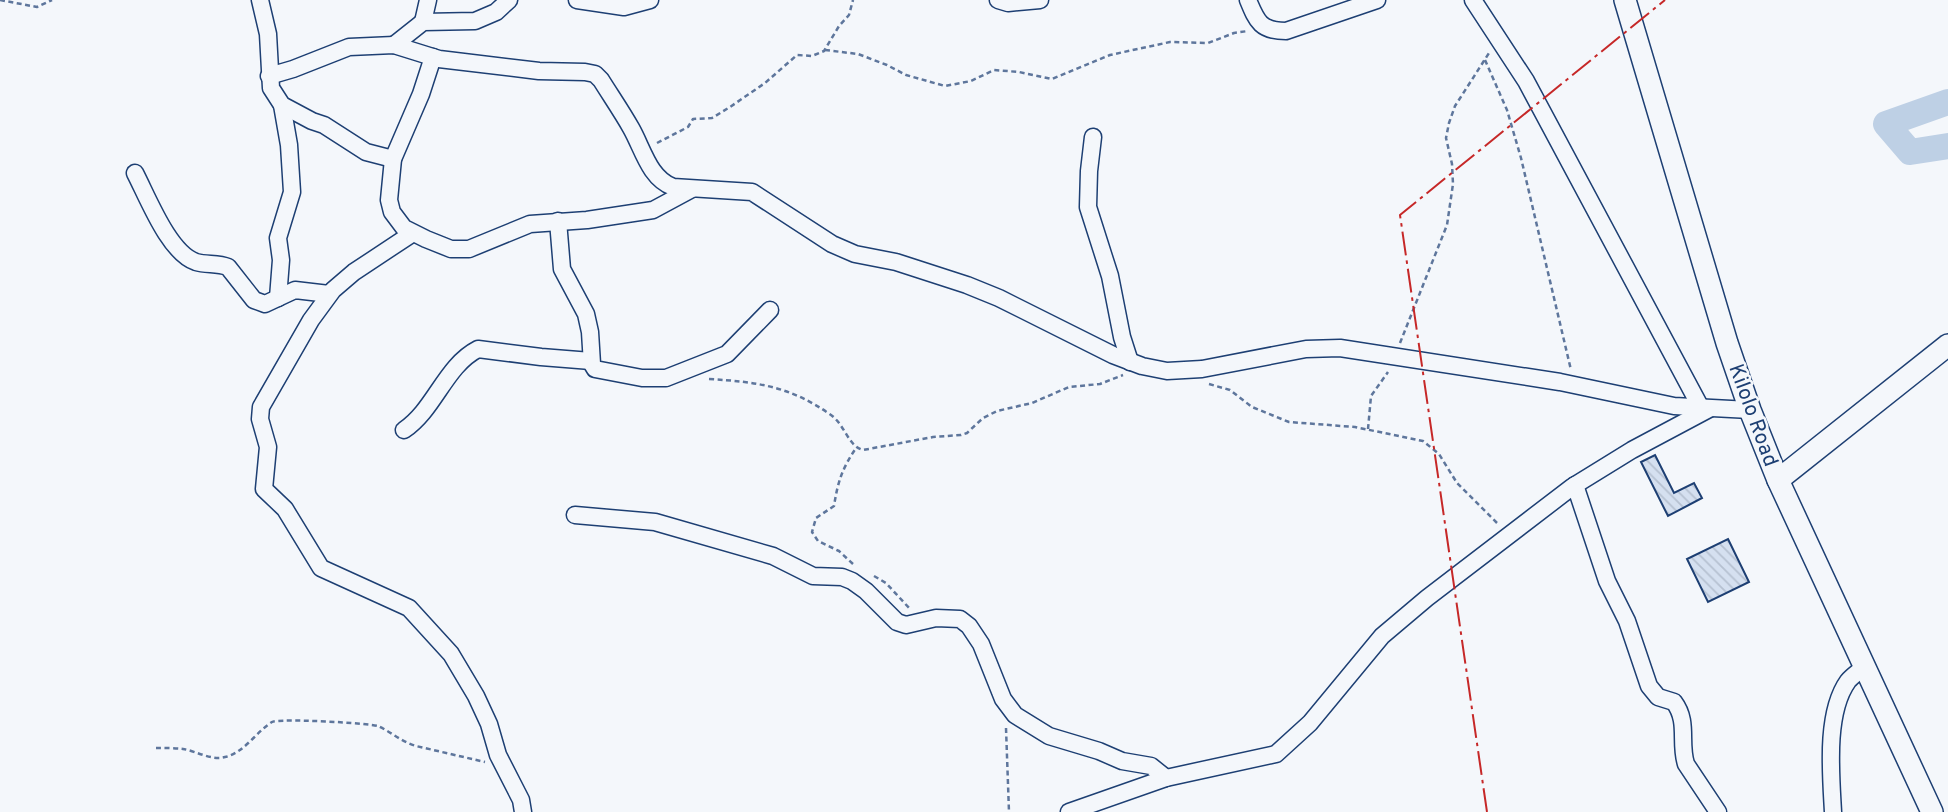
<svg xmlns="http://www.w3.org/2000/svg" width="1948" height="812" viewBox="0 0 1948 812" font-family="Overpass,sans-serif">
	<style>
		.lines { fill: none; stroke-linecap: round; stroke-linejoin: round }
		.river { stroke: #bed0e5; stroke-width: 26 }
		.building { fill: url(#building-back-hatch); stroke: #1d3f73; stroke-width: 2 }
		.minor-casing { stroke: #1d3f73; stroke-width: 19 }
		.major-casing { stroke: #1d3f73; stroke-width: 24 }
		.path { stroke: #5e769c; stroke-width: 2.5; stroke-dasharray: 5 3.5; stroke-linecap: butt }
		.minor { stroke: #f4f7fb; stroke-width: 16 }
		.major { stroke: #f4f7fb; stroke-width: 21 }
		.power { stroke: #c62828; stroke-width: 2; stroke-dasharray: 24 5 3.5 5; stroke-linecap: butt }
		.labels { text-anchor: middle; stroke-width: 5; stroke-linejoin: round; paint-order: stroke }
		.street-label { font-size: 21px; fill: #1d3f73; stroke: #f4f7fb }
	</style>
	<defs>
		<pattern id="building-back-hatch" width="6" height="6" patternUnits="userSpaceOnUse" patternTransform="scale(1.75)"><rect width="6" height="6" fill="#d5e0f0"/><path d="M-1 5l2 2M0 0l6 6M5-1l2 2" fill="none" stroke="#b6c1d1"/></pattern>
	</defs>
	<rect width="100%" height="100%" fill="#f4f7fb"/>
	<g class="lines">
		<path class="river" d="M1948 102 1886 124 1910 152 1948 146"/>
	</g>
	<g class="building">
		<path d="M1655 455 1674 493 1694 483 1702 498 1668 516 1641 462Z"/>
		<path d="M1728 539 1749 582 1708 602 1687 559Z"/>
	</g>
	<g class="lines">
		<g class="minor-casing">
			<g id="minor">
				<path d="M260 0 268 34 271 88 282 105 312 121 324 125 366 152 393 159"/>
				<path d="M577 0 624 7 650 0"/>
				<path d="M998 0 1008 3 1040 0"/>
				<path d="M1248 0C1257 22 1261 31 1286 31L1377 0"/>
				<path d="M1473 0 1526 81 1701 408"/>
				<path d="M423 22 428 0"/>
				<path d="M394 45 423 22 475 21 496 12 509 0"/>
				<path d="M433 57 421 94 393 159 389 200 392 212 404 228 426 239 451 249H469L530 224 587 220 653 210 692 189"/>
				<path d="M269 76 293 69 349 47 394 45 439 59 539 71 585 72 595 74 601 80C611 96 622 112 631 128 643 149 649 178 673 187L752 192 832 244 855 254 896 262 967 285 999 298 1113 355 1142 366 1167 371 1202 369 1306 349 1340 348 1560 382 1674 406 1750 410"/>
				<path d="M1093 137 1089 171 1088 207 1110 276 1122 337 1130 362"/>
				<path d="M135 173C148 198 169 253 196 262 206 265 218 263 228 267L254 300 265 304 295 290 329 294"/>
				<path d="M558 221 562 269 586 314 590 332 592 364 595 369 642 378H666L727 354 770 310"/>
				<path d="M413 233 354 272 333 290 311 320 261 407 260 419 268 447 264 489 285 509 321 568 409 608 451 654 476 696 489 724 498 755 521 800 523 812"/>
				<path d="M278 298 281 260 278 238 292 192 289 145 282 105"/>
				<path d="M404 430C435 409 445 366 478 349L541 357 591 361"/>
				<path d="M1575 485 1607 581 1627 621 1649 686 1658 697 1674 702C1689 722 1679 742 1686 764L1718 812"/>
				<path d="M575 515 655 522 773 556 813 576 842 577 852 581 866 591 897 622 906 625 936 618 960 619 969 626 981 644 1003 699 1015 715 1049 736 1099 751 1122 761 1151 766 1166 778"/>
				<path d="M1069 812 1166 778 1276 754 1310 723 1382 636 1427 598 1572 487 1632 450 1709 409"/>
				<path d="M1833 812C1831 774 1825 713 1848 681 1853 675 1860 671 1865 666"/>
			</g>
		</g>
		<g class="major-casing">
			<g id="major">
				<path d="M1625 0 1727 343 1750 410 1778 480 1932 812"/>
				<path d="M1778 480 1948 345"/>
			</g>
		</g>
		<g class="path">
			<path d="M0 0 37 7 52 0"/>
			<path d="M825 50 858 54 887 65 906 75 945 86 971 81 994 70 1019 72 1052 79 1110 55 1170 42 1208 43 1234 33 1248 31"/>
			<path d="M1485 60 1507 110 1521 158 1571 370"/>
			<path d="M657 143 688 127 693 119 712 118 730 107 765 83 797 55 812 56 824 51 839 26 849 15 853 0"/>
			<path d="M1400 343 1447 225 1453 184 1452 164 1446 138 1449 123 1455 106 1489 53"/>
			<path d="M709 379C757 382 790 386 831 415 845 425 848 446 863 450L933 437 961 435 967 433 983 418 997 411 1032 403 1069 387 1100 384 1123 375"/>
			<path d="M1209 384 1230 390 1252 407 1289 422 1355 427 1423 441 1439 454 1457 483 1499 525"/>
			<path d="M1368 429 1371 396 1388 372"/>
			<path d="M853 564 839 551 818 541 812 532 816 518 834 506C838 481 842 469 856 448"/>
			<path d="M874 576 886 583 910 609"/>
			<path d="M1006 728 1009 812"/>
			<path d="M156 748C165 748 175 748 183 749 196 751 212 761 225 757 244 753 256 732 272 722 279 718 368 723 378 726 391 732 402 742 416 746L485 762"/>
		</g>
		<use href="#minor" class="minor"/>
		<use href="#major" class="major"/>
		<path class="power" d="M1487 812 1400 215 1665 0"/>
	</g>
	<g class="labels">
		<g class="street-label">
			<text transform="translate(1754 415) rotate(70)" y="7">Kilolo Road</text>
		</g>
	</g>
</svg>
